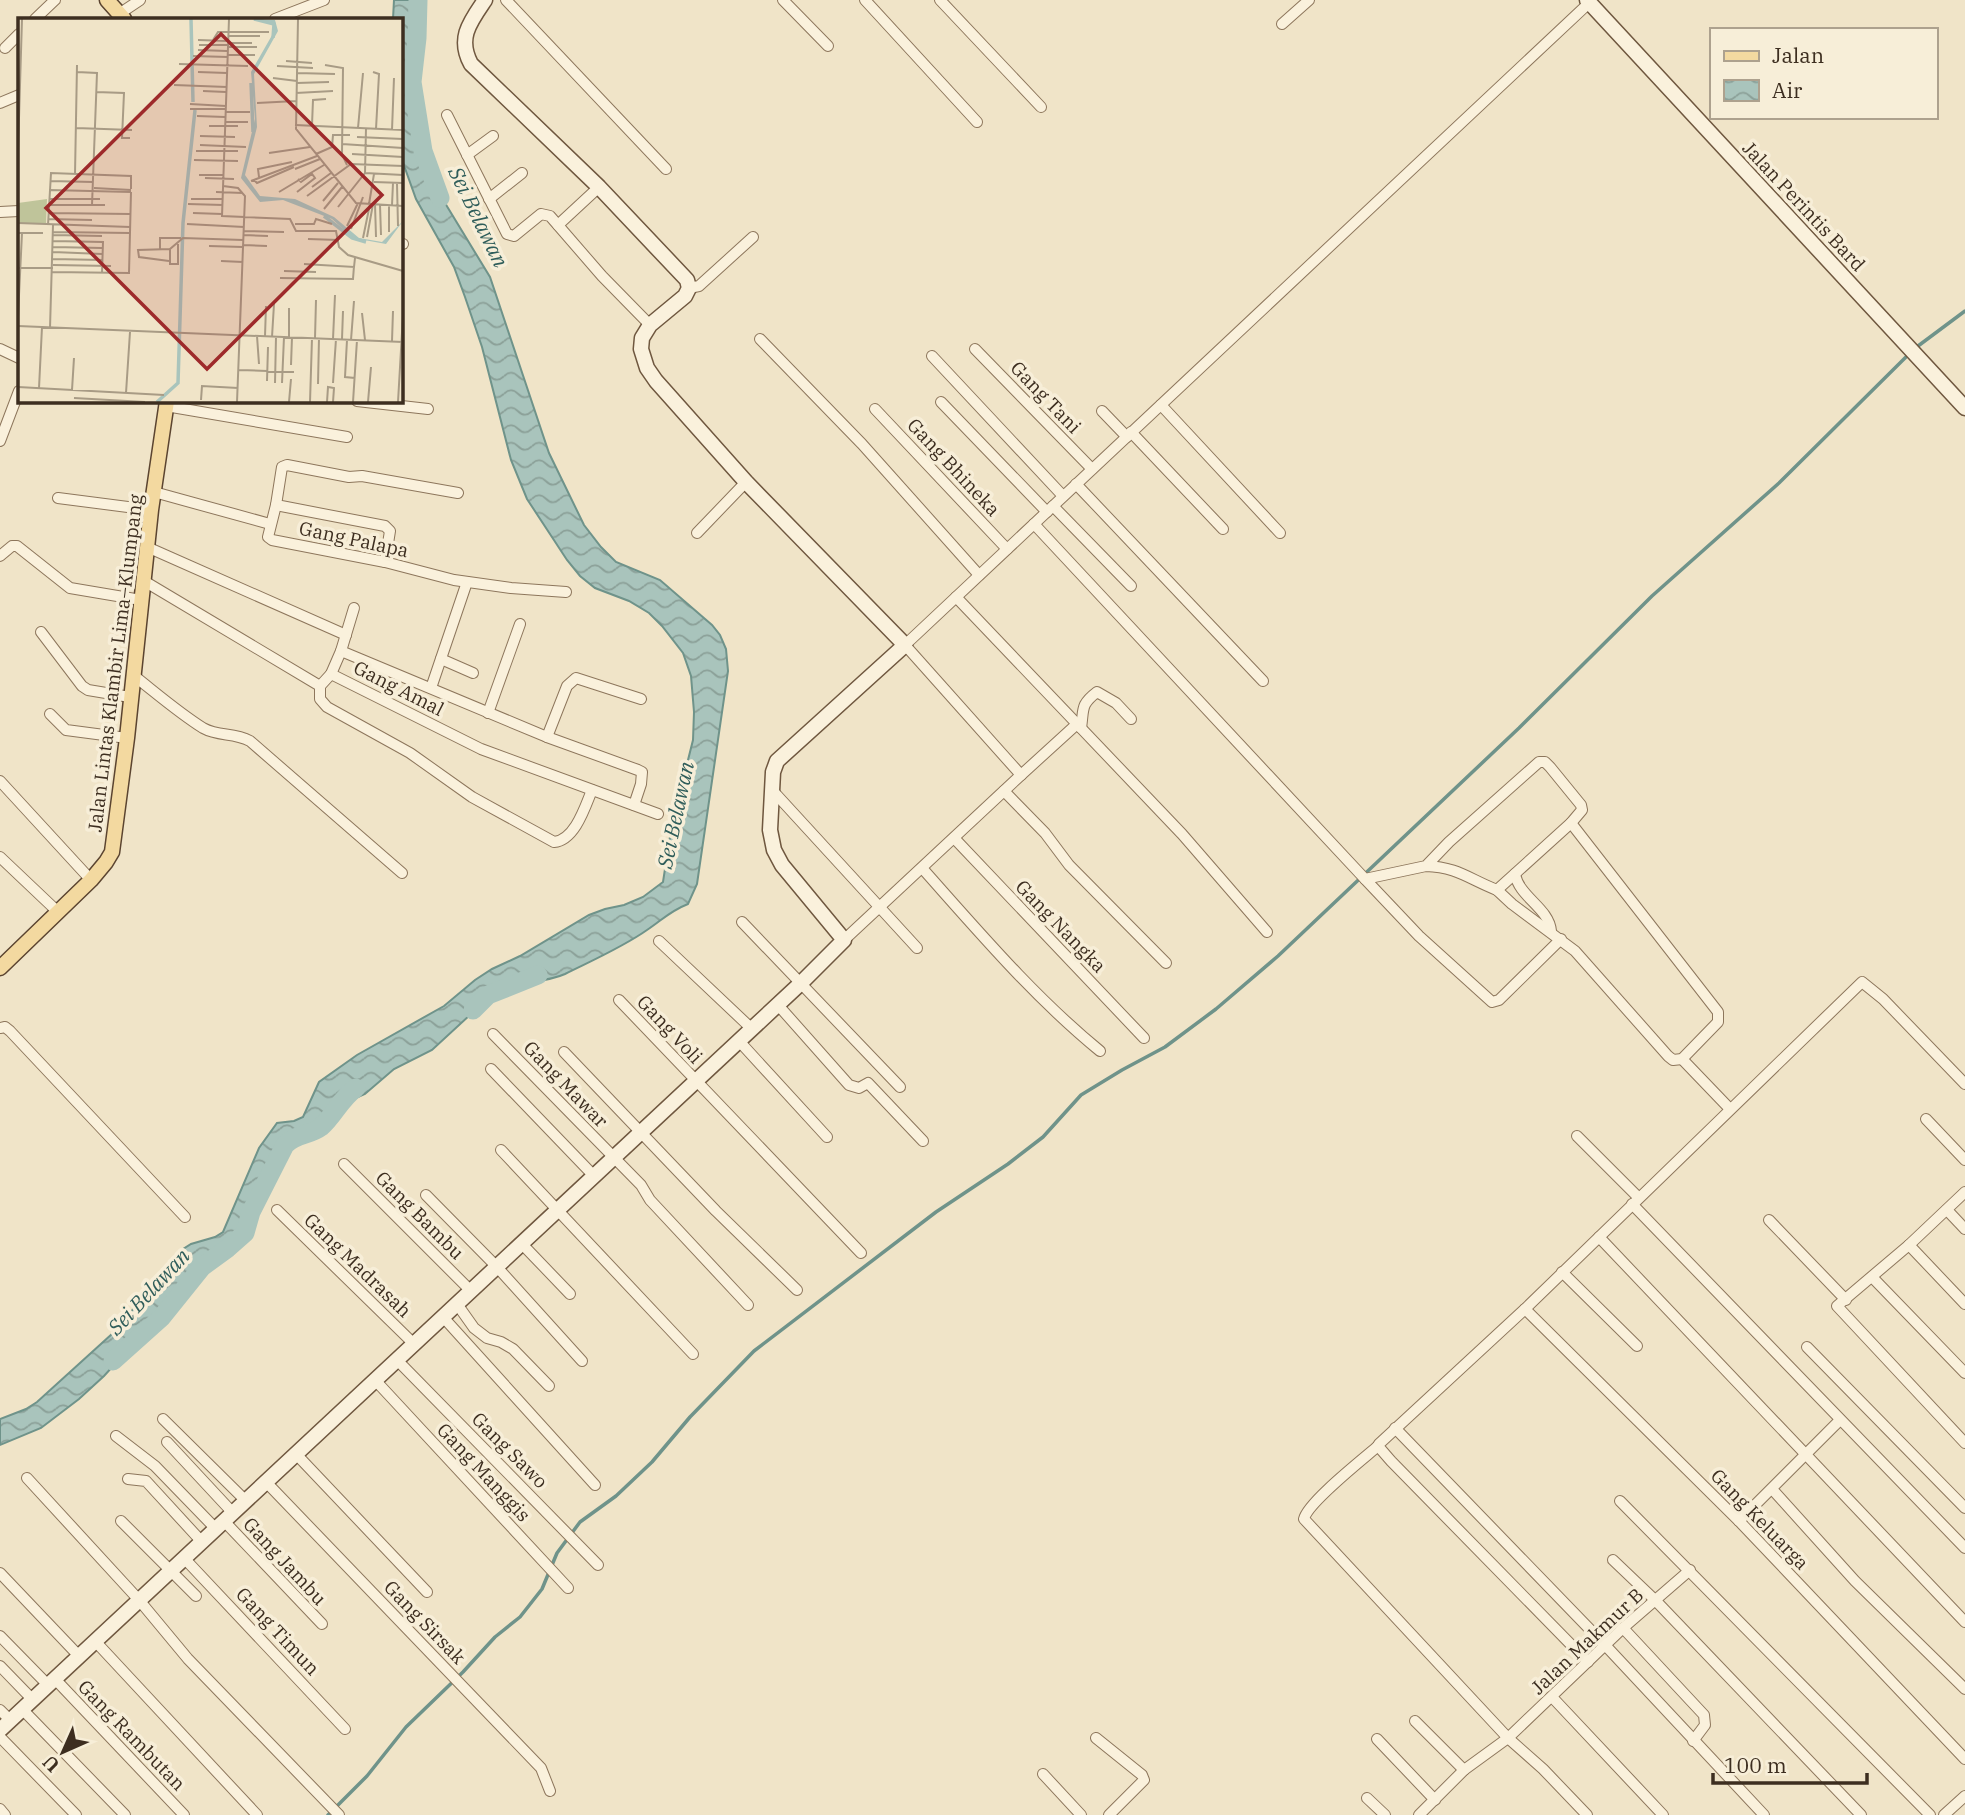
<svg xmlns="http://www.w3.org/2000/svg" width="1965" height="1815" viewBox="0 0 1965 1815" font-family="'IBM Plex Serif',serif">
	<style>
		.water { fill: url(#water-waves); stroke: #6f938a; stroke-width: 2 }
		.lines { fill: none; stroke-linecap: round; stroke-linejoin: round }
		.stream { stroke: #6f938a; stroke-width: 3.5 }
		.river { stroke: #a9c4bc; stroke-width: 19 }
		.street-casing { stroke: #8d765c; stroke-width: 12 }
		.secondary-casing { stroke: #6f573f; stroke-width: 17 }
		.primary-casing { stroke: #5b4430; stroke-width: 17 }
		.street { stroke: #faf1dc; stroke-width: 10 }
		.secondary { stroke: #faf1dc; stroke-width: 14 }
		.primary { stroke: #f3d9a0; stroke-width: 14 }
		.labels { text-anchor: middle; stroke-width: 7; stroke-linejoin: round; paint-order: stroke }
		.street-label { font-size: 19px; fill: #3d2e20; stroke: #f7eed8 }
		.water-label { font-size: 21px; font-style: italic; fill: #2f5d5a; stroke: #f7eed8 }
		.inset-river { fill: none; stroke: #a9c4bc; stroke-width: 3.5 }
		.inset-road { fill: none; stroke: #a89b85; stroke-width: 2 }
		.view { fill: #9e2a2b; fill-opacity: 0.15; stroke: #9e2a2b; stroke-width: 3.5 }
		.inset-edge { fill: none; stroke: #3d2e20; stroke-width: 3.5 }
	</style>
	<defs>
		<pattern id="water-waves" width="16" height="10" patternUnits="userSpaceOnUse" patternTransform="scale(1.75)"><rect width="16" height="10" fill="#a9c4bc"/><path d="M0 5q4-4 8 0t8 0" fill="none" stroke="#8ba098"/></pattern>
	</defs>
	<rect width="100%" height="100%" fill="#f0e4c8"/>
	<path class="water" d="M394 0H420L411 60V88L416 139 445 203 490 277 549 453 584 525 601 547 616 562 660 580 712 625 720 635 726 649 728 671 697 884 688 904C670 911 662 920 647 930 623 947 591 961 565 974 543 984 519 980 497 990L432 1050 394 1069 365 1094 340 1105 317 1124 282 1143 279 1149 278 1158 265 1172 247 1220 233 1240 192 1279 104 1376 79 1399 41 1428 0 1445V1419L26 1409 37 1402 113 1333 130 1314 145 1289 180 1251 191 1244 215 1237 223 1232 259 1148 277 1123 294 1121 303 1117 319 1082 357 1055 444 1006 475 980 492 969 520 956 589 915 605 909 624 905 643 897 663 882 672 824 693 740 694 712 691 676 683 653 662 626 649 613 629 601 595 588 580 576 567 560 527 499 511 460 482 347 465 297 454 267 416 199 401 157V19H393Z"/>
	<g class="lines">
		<g class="stream">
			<path d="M1914 349 1965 311"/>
			<path d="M328 1815 367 1776 406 1727 463 1672 495 1637 520 1617 542 1589 557 1553 580 1522 616 1496 652 1462 690 1417 754 1351 936 1212 1008 1164 1043 1137 1081 1095 1122 1070 1165 1047 1216 1009 1278 956 1519 728 1652 596 1779 483 1908 355"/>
		</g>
		<g class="river">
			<path d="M418 0 417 38 412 82 423 151 440 198"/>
			<path d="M473 1010 488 995 538 975"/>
			<path d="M113 1361 161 1318 202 1267 228 1248 245 1233 251 1212 285 1145C297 1133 309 1136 321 1127 334 1116 341 1098 356 1088"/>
		</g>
		<g class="street-casing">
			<g id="street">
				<path d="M506 0 666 169"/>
				<path d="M783 0 828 46"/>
				<path d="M865 0 977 122"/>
				<path d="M940 0 1041 107"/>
				<path d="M119 14 140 0"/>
				<path d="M35 19 55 0"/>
				<path d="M275 19 324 0"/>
				<path d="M1282 24 1309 0"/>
				<path d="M5 48 19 34"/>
				<path d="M0 103 19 95"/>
				<path d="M447 115 507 234 514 236 541 214 550 216 602 276 650 325"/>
				<path d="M467 155 493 136"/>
				<path d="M489 199 522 173"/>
				<path d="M0 212 19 211"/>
				<path d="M558 225 599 187"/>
				<path d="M401 244H403"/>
				<path d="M689 288 699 286 753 237"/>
				<path d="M760 339 862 444 979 575"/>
				<path d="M0 349 19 358"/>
				<path d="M975 349 1092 469"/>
				<path d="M932 356 1063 496"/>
				<path d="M357 401 428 409"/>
				<path d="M941 402 1047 512"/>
				<path d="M1161 405 1280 533"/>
				<path d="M166 406 347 437"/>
				<path d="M875 409 1007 549"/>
				<path d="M1102 411 1127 437"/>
				<path d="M1131 432 1223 529"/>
				<path d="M0 441 19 391"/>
				<path d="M1076 484 1263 681"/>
				<path d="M154 492 270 524"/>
				<path d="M58 498 151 510"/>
				<path d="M276 505 268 537 272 540 385 562 454 580 511 588 566 592"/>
				<path d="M1053 506 1131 586"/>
				<path d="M1034 524 1365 879 1426 866C1457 867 1469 879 1497 890L1571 823 1582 810 1581 805 1550 767 1545 762H1539L1449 842 1426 866"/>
				<path d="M697 533 746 482"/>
				<path d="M147 547 346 635"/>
				<path d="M0 556 12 546H17L70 588 141 600"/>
				<path d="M385 562 390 531 385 526 276 505 282 467 287 465 349 477 362 476 458 493"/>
				<path d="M144 581 320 686 331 674 481 749 658 814"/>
				<path d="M956 597 1182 834 1267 932"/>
				<path d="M41 632 82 686 88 690 130 697"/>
				<path d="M341 651 547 737 638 770 642 772 641 784 634 805"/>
				<path d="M441 659 473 673"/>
				<path d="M331 674 341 651 354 608"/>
				<path d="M133 675C156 693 179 713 203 728 219 737 233 732 250 741L402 873"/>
				<path d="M320 686V699L327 707 410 753 472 797 554 842C575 840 585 807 592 790"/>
				<path d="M431 688 467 582"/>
				<path d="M488 713 520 624"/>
				<path d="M50 714 66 730 127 738"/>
				<path d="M1081 728C1084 709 1080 705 1097 692L1116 703 1131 719"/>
				<path d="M547 737 567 686 576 678 641 699"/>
				<path d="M1021 775 1077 724"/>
				<path d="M0 781 91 880"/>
				<path d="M773 791 917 948"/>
				<path d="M1004 791 1045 833 1069 865 1166 963"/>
				<path d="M954 838 1144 1038"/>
				<path d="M0 857 58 912"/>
				<path d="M922 868C979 932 1034 997 1100 1051"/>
				<path d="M1515 874C1519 897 1549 908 1551 931"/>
				<path d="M1365 879 1419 936 1492 1002 1499 1000 1561 939"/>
				<path d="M1497 890 1512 904 1575 951 1668 1056 1673 1060 1682 1059 1718 1022V1012L1571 823"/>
				<path d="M742 922 900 1087"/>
				<path d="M844 940 1021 775 905 645 1589 3"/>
				<path d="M659 941 752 1029"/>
				<path d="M619 1000 861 1253"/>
				<path d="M778 1005 849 1085 859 1088 868 1083 923 1141"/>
				<path d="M0 1028 5 1027 10 1031 185 1217"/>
				<path d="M493 1034 641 1185 650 1200 748 1305"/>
				<path d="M739 1041 827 1137"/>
				<path d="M564 1052 716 1211 797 1290"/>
				<path d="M1682 1059 1730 1109"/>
				<path d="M491 1069 594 1176"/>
				<path d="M1926 1119 1965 1160"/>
				<path d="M1577 1136 1638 1197"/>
				<path d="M501 1150 693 1354"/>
				<path d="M344 1164 471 1291"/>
				<path d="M1965 1192 1909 1245 1837 1306 1965 1443"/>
				<path d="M426 1195 497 1267 582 1361"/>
				<path d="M1632 1204 1965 1548"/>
				<path d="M277 1210 414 1344"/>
				<path d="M1947 1210 1965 1229"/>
				<path d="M1769 1220 1846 1300"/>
				<path d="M1599 1237 1965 1622"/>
				<path d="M522 1244 570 1294"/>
				<path d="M1909 1245 1965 1304"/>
				<path d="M1562 1272 1637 1346"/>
				<path d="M1872 1277 1965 1373"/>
				<path d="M457 1304 474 1328 487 1338 501 1342 513 1349 549 1386"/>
				<path d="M1525 1309 1741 1523 1965 1759"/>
				<path d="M443 1317 595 1485"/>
				<path d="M1807 1347 1965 1508"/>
				<path d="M397 1360 598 1565"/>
				<path d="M375 1380 568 1588"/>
				<path d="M163 1419 246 1501"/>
				<path d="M1395 1428 1605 1645 1764 1815"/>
				<path d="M116 1436 155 1466 216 1529"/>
				<path d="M167 1442 233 1513"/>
				<path d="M1378 1446C1363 1459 1307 1503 1304 1519L1508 1738 1543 1769 1587 1815"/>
				<path d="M296 1454 427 1592"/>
				<path d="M27 1478 139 1600 188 1659 339 1815"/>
				<path d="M128 1479 146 1481 202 1542"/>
				<path d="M266 1482 541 1768 550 1791"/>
				<path d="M1772 1489 1855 1581 1965 1689"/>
				<path d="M1620 1501 1930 1815"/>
				<path d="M121 1521 196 1596"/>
				<path d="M224 1521 322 1624"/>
				<path d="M1739 1521 1840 1420"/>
				<path d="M184 1558 345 1729"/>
				<path d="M1613 1560 1656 1601 1861 1815"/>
				<path d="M0 1573 79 1656"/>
				<path d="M1623 1628 1704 1715 1705 1725 1693 1741"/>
				<path d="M0 1636 48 1685"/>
				<path d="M95 1641 257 1815"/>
				<path d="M1588 1662 1391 1461 1378 1446 1379 1444 1525 1309 1862 982 1883 999 1965 1084"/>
				<path d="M0 1666 32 1699"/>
				<path d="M55 1679 184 1815"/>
				<path d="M1552 1697 1663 1815"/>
				<path d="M22 1709 125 1815"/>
				<path d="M0 1710 10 1720"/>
				<path d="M1415 1721 1464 1770"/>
				<path d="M0 1737 76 1815"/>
				<path d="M1096 1738 1142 1775 1144 1780 1109 1815"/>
				<path d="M1377 1739 1435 1800"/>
				<path d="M1043 1774 1081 1815"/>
				<path d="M1367 1798 1385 1815"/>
				<path d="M0 1809 5 1815"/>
				<path d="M1419 1815 1464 1770 1508 1738 1623 1628 1690 1570"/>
				<path d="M1944 1815 1965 1796"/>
			</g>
		</g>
		<g class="secondary-casing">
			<g id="secondary">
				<path d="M1587 0 1965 408"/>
				<path d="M0 1730 801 983 844 940 782 865 774 850 770 830 773 772 777 761 905 645 746 482 656 381 647 368 641 349 642 338 650 325 685 296 689 288 687 280 599 187 471 64C457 38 470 22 485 0"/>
			</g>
		</g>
		<g class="primary-casing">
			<g id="primary">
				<path d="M107 0 124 19"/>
				<path d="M0 968 91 880 106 862 112 852 127 738 151 510 167 401"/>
			</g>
		</g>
		<use href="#street" class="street"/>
		<use href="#secondary" class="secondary"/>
		<use href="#primary" class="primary"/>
	</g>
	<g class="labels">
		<g class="street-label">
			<text transform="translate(1804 206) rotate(47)" y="7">Jalan Perintis Bard</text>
			<text transform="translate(1046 397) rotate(46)" y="7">Gang Tani</text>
			<text transform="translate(954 467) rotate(47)" y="7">Gang Bhineka</text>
			<text transform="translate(354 539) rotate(12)" y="7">Gang Palapa</text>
			<text transform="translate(115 663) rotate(-83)" y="7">Jalan Lintas Klambir Lima–Klumpang</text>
			<text transform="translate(399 688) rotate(27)" y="7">Gang Amal</text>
			<text transform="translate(1061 926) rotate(46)" y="7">Gang Nangka</text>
			<text transform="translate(670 1029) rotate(47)" y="7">Gang Voli</text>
			<text transform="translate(566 1084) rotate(46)" y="7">Gang Mawar</text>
			<text transform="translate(420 1215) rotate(45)" y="7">Gang Bambu</text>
			<text transform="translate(358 1265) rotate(44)" y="7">Gang Madrasah</text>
			<text transform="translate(510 1450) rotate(45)" y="7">Gang Sawo</text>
			<text transform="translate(484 1472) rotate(47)" y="7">Gang Manggis</text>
			<text transform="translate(1760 1519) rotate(46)" y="7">Gang Keluarga</text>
			<text transform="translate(285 1561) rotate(47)" y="7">Gang Jambu</text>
			<text transform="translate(425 1622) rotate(46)" y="7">Gang Sirsak</text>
			<text transform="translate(278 1631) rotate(47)" y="7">Gang Timun</text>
			<text transform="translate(1587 1641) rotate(-43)" y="7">Jalan Makmur B</text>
			<text transform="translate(132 1735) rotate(46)" y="7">Gang Rambutan</text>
		</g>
		<g class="water-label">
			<text transform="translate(478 217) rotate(64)" y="7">Sei Belawan</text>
			<text transform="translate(676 815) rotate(-78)" y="7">Sei Belawan</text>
			<text transform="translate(149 1292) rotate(-47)" y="7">Sei Belawan</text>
		</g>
	</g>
	<g transform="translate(18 18)">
		<rect width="385" height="385" fill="#f0e4c8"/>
		<path d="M29 181 28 205H0V185Z" fill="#bfc49a"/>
		<path d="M234 1 257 2 260 13 236 56 239 109 227 157 242 178 277 181 316 199 341 220 364 224 385 203 368 226 335 220 314 201 265 182 242 184 223 160 237 101 233 54 257 12 253 4Z" fill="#a9c4bc"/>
		<path class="inset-river" d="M173 1 175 84M236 1 256 6 255 20M233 65 235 114M306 198 334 220 348 224M139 384 160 365 165 205 177 92"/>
		<path class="inset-road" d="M211 1 204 198 272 201 278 213H318L321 229 330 237 385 253M280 1 278 111 338 185 385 188M210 18H242M180 22 210 23M195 22 200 14H251M210 25H234M181 27H210M210 29H239M180 32 209 33M210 37H237M175 38 210 39M268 43 294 45M161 46 230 48M307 47 325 50 324 136 329 147M259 48 295 50M59 54 79 55 74 187M180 54 209 55M355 54 361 56 358 111M279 55 317 56M255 60 279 63M279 65 311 64M156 67 209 69M185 73 208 74M78 74 106 75 104 120H112M278 75 315 73M239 85 278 83M172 86 208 88M172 91H208M208 94H232M179 98 207 99M207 104H230M277 107 385 112M294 107 295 82 308 81M191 108H220M58 110 114 112M340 110 345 55M374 112 376 60M182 118 217 119M339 119 385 121M324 126 385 130M182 127 228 129M0 133 4 1M178 133H220M251 135 292 129M298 136 314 129 315 117H332M334 136 385 139M176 142 220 143M277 151 302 141M347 155 385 157M57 156 59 47M181 157H205M241 159 240 151 274 144M187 160 216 161M236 162 239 165 276 149M32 163 75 164M233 163 299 138M356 164 385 165M379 166 380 208M205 168 220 170 227 178 219 384M294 169 313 155M76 170 113 172M31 172 113 174M198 174 225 175M261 174 306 147M279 174 297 160 294 156 283 164 280 161M289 178 333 146 385 148M31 181H82M173 181H205M305 183 320 165M170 186 205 187M351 186 356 156M357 186 358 219M30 187H87M362 187 363 217M371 187V214M374 187 375 165M320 189 347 155 348 110M306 191 324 169M30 195 112 196M175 195 204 196M30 201 74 202M0 205 112 209M169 206 226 209M277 206H296L298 201 314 206M30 207 33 155 113 158V171M329 208 340 185M333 211 345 179M226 213 266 214M35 214 112 215M0 215H25M35 217 84 218M226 217 250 218M349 219 355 186M345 220 352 186M290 221 321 222M35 223 85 224 84 255M160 226V246H152V231L165 220 225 222M225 227 249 228M191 228 225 229M35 229 84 230M142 232V220H163M35 234 84 236M35 241 84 242M151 243 121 239 120 232 152 231M203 243 225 244M286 246 336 249 337 240M35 247 93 248M0 250H35M266 253 298 254M34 254 111 255 113 174M262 260 335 261 336 248M344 295 347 322M0 298 4 215M0 308 385 324M32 310 35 207M239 318 241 346M247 318 248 288M254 319 256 286M271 319V290M297 320 298 282M315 321 317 277M324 321 325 293M329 322 327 359 337 360M333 322 336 283M374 323 375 293M273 347 274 319M221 352 276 354M249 363 250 329M257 365 258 319M264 365 266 319M315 365 318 321M300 366 301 320M0 369 146 377M21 370 24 309M54 372 56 340M108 375 112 314M56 380 127 384M183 382 184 368 220 370M271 384 273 361M292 384 294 320M309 384 310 369 316 370 315 384M335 384 339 322M350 384 353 349M380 384 385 297"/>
		<path class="view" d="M203 16 364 177 189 351 28 190Z"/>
		<rect width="385" height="385" class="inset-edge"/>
	</g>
	<rect x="1710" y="28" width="228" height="91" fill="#f7eed8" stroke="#ada18e" stroke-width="2"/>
	<rect x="1724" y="51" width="35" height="10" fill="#f3d9a0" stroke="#ada18e" stroke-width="2"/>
	<text x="1772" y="63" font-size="21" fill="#3d2e20">Jalan</text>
	<rect x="1724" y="80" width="35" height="21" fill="url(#water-waves)" stroke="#ada18e" stroke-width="2"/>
	<text x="1772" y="98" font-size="21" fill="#3d2e20">Air</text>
	<g transform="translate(63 1752) rotate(225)" stroke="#f7eed8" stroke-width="5" paint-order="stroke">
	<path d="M0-5L12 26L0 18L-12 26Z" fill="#3d2e20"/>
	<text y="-10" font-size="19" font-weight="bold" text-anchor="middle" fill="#3d2e20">U</text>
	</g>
	<path d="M1713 1773v10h154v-10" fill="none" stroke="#3d2e20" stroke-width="3.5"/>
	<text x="1724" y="1773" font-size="21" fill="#3d2e20" stroke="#f7eed8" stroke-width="5" paint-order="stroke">100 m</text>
</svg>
